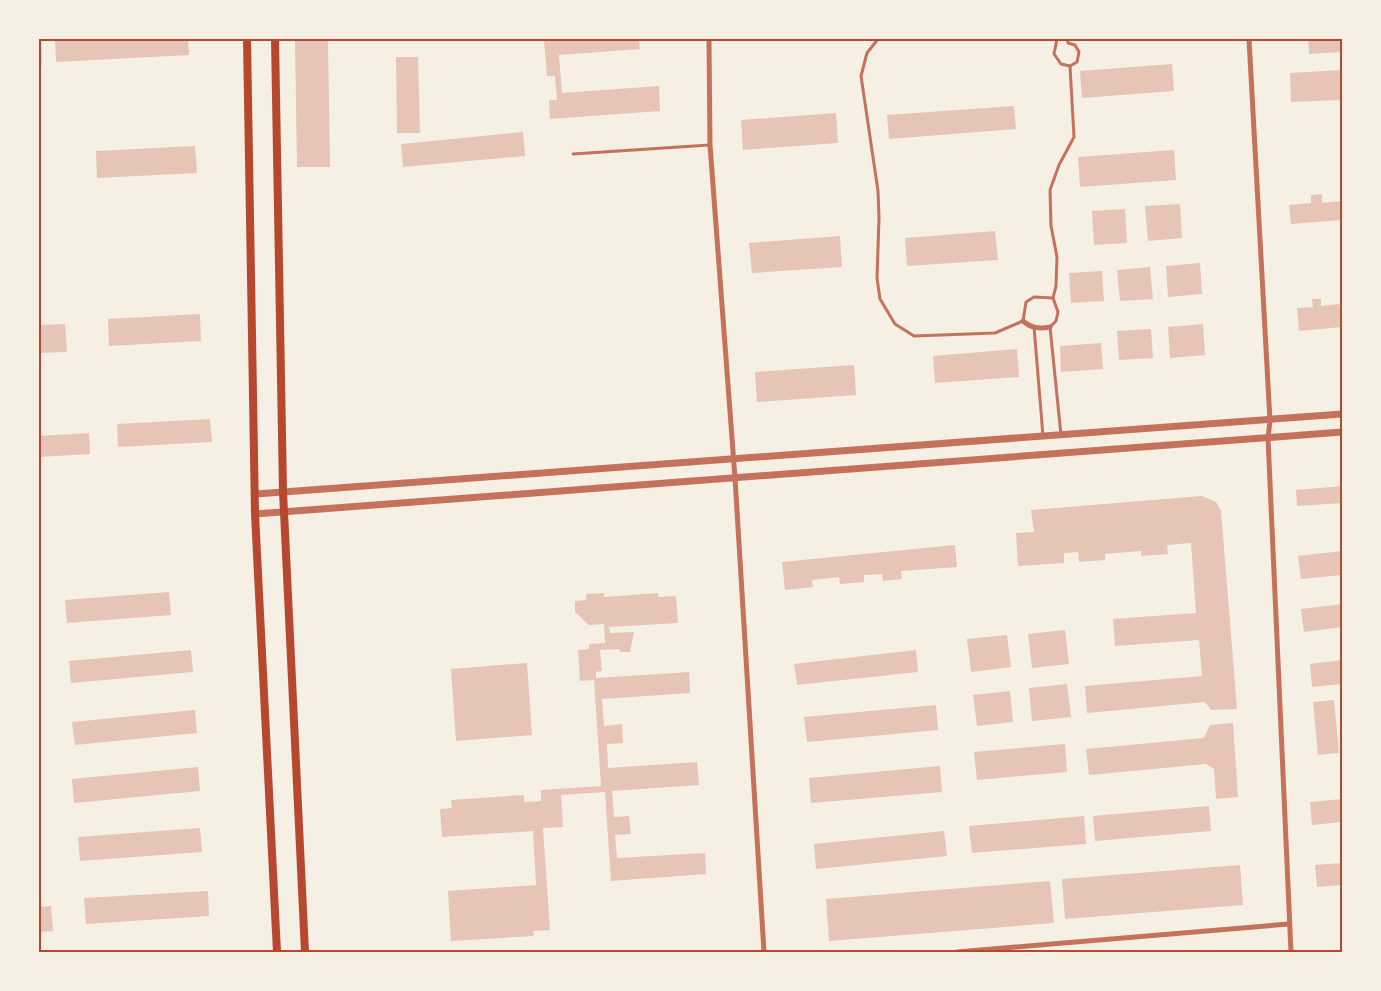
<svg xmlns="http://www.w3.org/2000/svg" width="1381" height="991" viewBox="0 0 1381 991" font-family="'Open Sans',sans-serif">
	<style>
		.building { fill: #e6c5b7 }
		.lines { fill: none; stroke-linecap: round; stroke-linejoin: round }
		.service { stroke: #c5725c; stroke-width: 3 }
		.minor { stroke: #c5725c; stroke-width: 5 }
		.tertiary { stroke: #c5725c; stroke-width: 7 }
		.secondary { stroke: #b5482f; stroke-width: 8 }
		.neatline { fill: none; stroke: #b5482f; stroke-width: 2 }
	</style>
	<rect width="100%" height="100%" fill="#f6efe4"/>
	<g class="building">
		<path d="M39 39H41L42 65H39Z"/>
		<path d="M55 39H188L189 55 56 62Z"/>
		<path d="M295 39H328L330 167H297Z"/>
		<path d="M550 39H639L640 49 559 55 562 93 659 86 660 111 550 119 549 100H557L555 76H547L544 41Z"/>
		<path d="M1308 39H1342V52L1309 54Z"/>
		<path d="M396 57H418L420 133H397Z"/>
		<path d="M1172 64 1174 91 1082 98 1080 71Z"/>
		<path d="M1342 70V100L1291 102 1290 73Z"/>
		<path d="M1014 106 1016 129 889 139 887 115Z"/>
		<path d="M836 113 838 143 743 150 741 120Z"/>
		<path d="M523 132 525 156 403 167 401 144Z"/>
		<path d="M195 146 197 173 97 178 96 151Z"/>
		<path d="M1174 150 1176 180 1080 187 1078 157Z"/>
		<path d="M1322 194V203L1342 201V220L1291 224 1289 205 1311 203V195Z"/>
		<path d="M1180 204 1182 238 1148 241 1145 206Z"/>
		<path d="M1125 209 1127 243 1094 245 1092 211Z"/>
		<path d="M995 231 998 260 907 266 905 238Z"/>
		<path d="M840 236 842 267 752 273 749 243Z"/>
		<path d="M1200 263 1202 294 1168 297 1166 266Z"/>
		<path d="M1150 267 1153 299 1120 301 1117 270Z"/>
		<path d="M1102 271 1104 301 1071 303 1069 273Z"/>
		<path d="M1312 299H1321V306L1339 304 1340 309H1342V327L1299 331 1297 308 1313 307Z"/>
		<path d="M200 314 201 341 109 346 108 319Z"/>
		<path d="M65 324 67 352 39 353V325Z"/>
		<path d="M1203 324 1205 355 1170 358 1168 327Z"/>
		<path d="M1151 329 1153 358 1119 360 1117 331Z"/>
		<path d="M1101 343 1103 369 1061 372 1060 346Z"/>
		<path d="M1017 349 1019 377 935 383 933 356Z"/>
		<path d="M854 365 856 395 757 402 755 372Z"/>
		<path d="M210 419 212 442 118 447 117 424Z"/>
		<path d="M89 433 90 454 39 457V436Z"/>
		<path d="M1342 486V503L1297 506 1296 490Z"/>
		<path d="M1202 496 1216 502 1221 511 1237 709 1211 710 1205 702 1087 713 1085 686 1202 676 1199 640 1115 646 1113 619 1196 613 1191 543 1167 545 1168 554 1141 556V551L1105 554V560L1079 562 1078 552 1064 553V563L1018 566 1016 533 1034 532 1031 510Z"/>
		<path d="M955 545 957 567 901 571 902 579 883 581 882 574 864 575V582L840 584 839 577 812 580 813 587 785 590 782 562Z"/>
		<path d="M1342 551V575L1301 579 1298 556Z"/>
		<path d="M169 592 171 615 67 623 65 600Z"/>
		<path d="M604 593V597L658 593V597L676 596 678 623 609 627 610 633 634 632 630 652H620L619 649 600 650 602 671 596 672V678L689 672 690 693 602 699 604 726 622 724 623 743 607 744 608 768 697 762 699 785 612 791 614 817 629 816 631 834 615 835 617 858 705 853 706 874 611 881 605 792 561 795 563 827 543 828 550 930 533 931 534 936 451 941 448 891 536 885 533 831 442 837 440 809 452 808 451 800 524 795V802L541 801V790L601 786 594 680 580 681 578 650 589 649V644L605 643 604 624 589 625 575 612V601L586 600V594Z"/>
		<path d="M1342 604V627L1304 632 1301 609Z"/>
		<path d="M1065 630 1069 664 1032 668 1028 634Z"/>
		<path d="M1007 635 1011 667 971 672 967 639Z"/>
		<path d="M191 650 193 672 71 683 69 661Z"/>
		<path d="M916 650 918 672 797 685 794 664Z"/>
		<path d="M1342 660V684L1312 687 1310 664Z"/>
		<path d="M527 663 532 735 456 741 451 669Z"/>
		<path d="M1067 684 1071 717 1032 721 1029 688Z"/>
		<path d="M1010 691 1013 722 977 726 973 695Z"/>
		<path d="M1334 700 1339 753 1318 755 1313 702Z"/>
		<path d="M936 705 938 730 807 742 804 717Z"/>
		<path d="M195 710 197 733 75 745 72 722Z"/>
		<path d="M1233 723 1238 797 1216 799 1214 769 1206 764 1089 775 1086 749 1204 738 1210 725Z"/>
		<path d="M1065 744 1067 772 977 780 974 752Z"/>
		<path d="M940 766 942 792 811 803 809 778Z"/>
		<path d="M198 767 200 791 74 803 72 779Z"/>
		<path d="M1342 799V822L1312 825 1310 802Z"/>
		<path d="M1209 806 1211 831 1095 841 1093 816Z"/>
		<path d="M1084 816 1086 844 972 853 969 826Z"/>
		<path d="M200 828 202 852 80 861 78 837Z"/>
		<path d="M944 831 947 856 816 869 814 844Z"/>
		<path d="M1342 863V885L1317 887 1315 865Z"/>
		<path d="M1240 865 1243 905 1065 919 1062 879Z"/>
		<path d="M1050 881 1054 923 829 941 826 899Z"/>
		<path d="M208 891 209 916 86 924 84 898Z"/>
		<path d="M51 906 53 931 39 932V907Z"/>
	</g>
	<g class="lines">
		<g class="service">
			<path d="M878 39 867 53 861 76 878 191 879 218 877 278 880 299 895 324 914 336 995 333 1023 321 1026 302 1034 297 1053 298"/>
			<path d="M1057 39 1054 54 1061 64 1070 66"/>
			<path d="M573 154 709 145"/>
			<path d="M1034 327 1043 436"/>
			<path d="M1061 435 1050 327 1056 321 1058 312 1053 298 1056 286 1057 257 1051 226 1050 190 1059 165 1074 137 1070 66 1077 62 1079 52 1075 45 1068 43 1067 39"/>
		</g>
		<g class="minor">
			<path d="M709 39 710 145 735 478 764 952"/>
			<path d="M1249 39 1270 421 1268 438 1291 952"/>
			<path d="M1023 321C1031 328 1039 329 1050 327"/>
			<path d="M957 952 1289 924"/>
		</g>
		<g class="tertiary">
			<path d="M256 494 1342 414"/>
			<path d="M255 514 1342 432"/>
		</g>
		<g class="secondary">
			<path d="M247 39 255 514 277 952"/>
			<path d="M275 39 283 491 305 952"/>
		</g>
	</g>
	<rect width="1381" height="991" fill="none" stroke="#f6efe4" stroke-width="80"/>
	<rect x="40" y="40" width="1301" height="911" class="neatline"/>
</svg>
